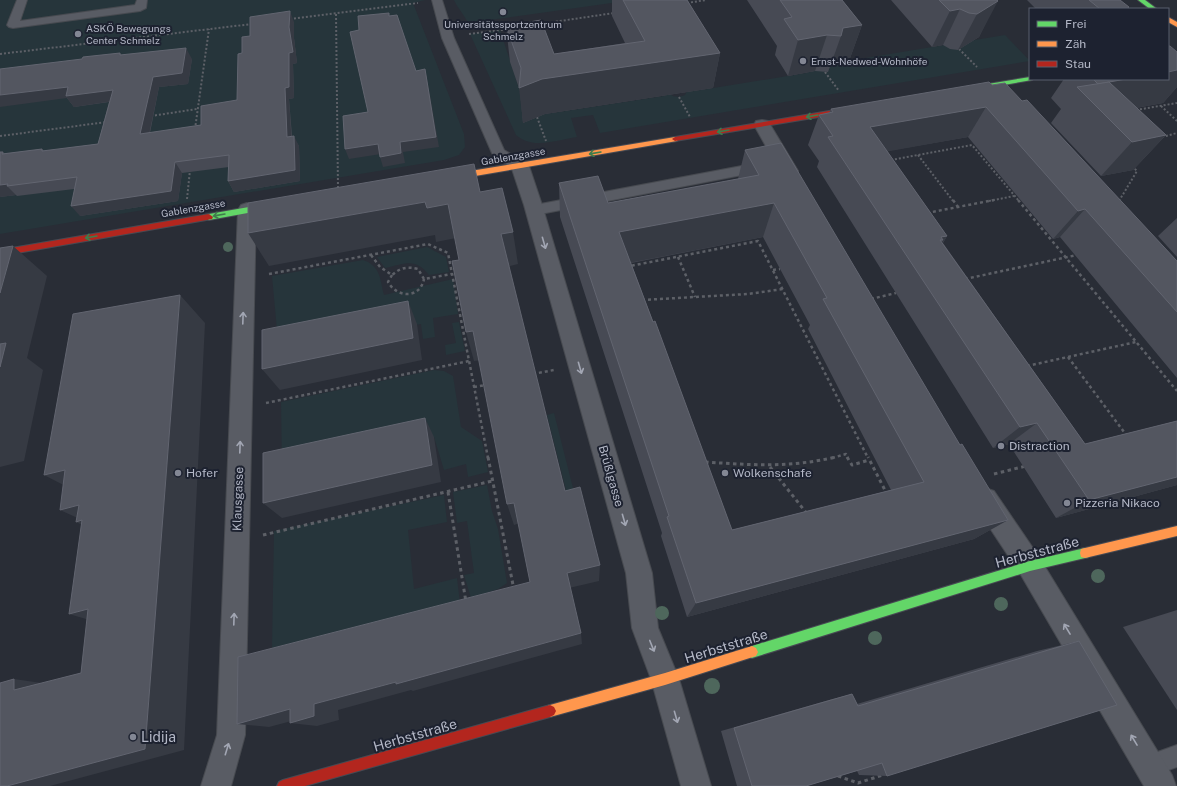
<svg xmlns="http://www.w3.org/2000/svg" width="1177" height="786" viewBox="0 0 1177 786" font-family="'Public Sans',sans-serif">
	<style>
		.green { fill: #26353b }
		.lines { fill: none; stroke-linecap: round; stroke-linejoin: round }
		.lane-casing { stroke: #474a50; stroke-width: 2 }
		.street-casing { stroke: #474a50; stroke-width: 2 }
		.fast-casing { stroke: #474a53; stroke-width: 2 }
		.slow-casing { stroke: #474a53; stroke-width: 2 }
		.jam-casing { stroke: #474a53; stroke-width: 2 }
		.path-far2 { stroke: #5d6067; stroke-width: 2; stroke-dasharray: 2 2; stroke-linecap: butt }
		.path-far1 { stroke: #5d6067; stroke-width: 2.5; stroke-dasharray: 3 3; stroke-linecap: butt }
		.path { stroke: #5d6067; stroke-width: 3; stroke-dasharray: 3.5 3.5; stroke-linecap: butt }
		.lane { fill: #595c64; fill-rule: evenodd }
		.street { fill: #595c64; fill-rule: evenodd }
		.fast { fill: #63d668; fill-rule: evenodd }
		.slow { fill: #ff974d; fill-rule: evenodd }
		.jam { fill: #b3261e; fill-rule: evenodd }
		.tree { fill: #4e675c }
		.wall { fill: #474a54; fill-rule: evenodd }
		.shaded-wall { fill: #363a43 }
		.building { fill: #535660; stroke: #626570; fill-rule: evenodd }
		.oneway { stroke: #407c4c }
		.oneway2 { stroke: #a2a6b3 }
		.poi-dot { fill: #838794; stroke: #1d2230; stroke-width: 1.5 }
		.labels { text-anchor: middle; stroke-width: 4; stroke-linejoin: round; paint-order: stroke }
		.far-poi-label { font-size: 10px; fill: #b4b8c7; stroke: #1d2230; text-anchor: start }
		.far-street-label { font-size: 10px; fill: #b4b8c7; stroke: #1d2230 }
		.poi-label { font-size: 12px; fill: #b4b8c7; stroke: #1d2230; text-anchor: start }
		.street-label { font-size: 12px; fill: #b4b8c7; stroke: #1d2230 }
		.near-street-label { font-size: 14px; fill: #b4b8c7; stroke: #1d2230 }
		.near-poi-label { font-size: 14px; fill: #b4b8c7; stroke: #1d2230; text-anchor: start }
	</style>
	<rect width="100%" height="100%" fill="#292d36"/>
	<g class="green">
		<path d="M0 0H425L413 3 464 134 465 147 459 155 444 160 0 234Z"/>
		<path d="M454 0H633L468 23C464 14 458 9 454 0Z"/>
		<path d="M500 30 526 110 539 115 664 96 670 94C674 98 680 97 685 95L687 91 693 87 695 91 806 73 829 64 1005 35 1030 61 600 133 593 115 571 118 577 137C556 140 533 150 516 135L470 34Z"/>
		<path d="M427 247 446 257 449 272 429 275C415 257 404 264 385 268L377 257Z"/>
		<path d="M363 260C381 266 380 280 384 295L453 279 458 314 433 318 435 337 423 339 421 324 279 352 272 276Z"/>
		<path d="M459 322 465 351 446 355 445 345 456 343 452 323Z"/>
		<path d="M434 370 444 371 453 376 461 427 482 441 488 472 468 477 466 464 444 470 434 437 282 471 281 402Z"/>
		<path d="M554 413 574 492 567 494 547 415Z"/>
		<path d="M487 485 492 511 498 529 507 583 498 589 471 598 464 575 474 573 467 521 457 523 453 492Z"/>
		<path d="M444 495 447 522 408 530 414 589 457 578 460 603 272 648 274 531Z"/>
	</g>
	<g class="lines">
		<g class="lane-casing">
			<g id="lane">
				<path d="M17 0H27L20 21 135 5 137 0H147L146 8 140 11 13 28 9 27 7 25Z"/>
				<path d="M432 0H442L454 38 504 150 525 163 527 166 525 169C514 172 503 162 494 156L492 153 442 38Z"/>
				<path d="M763 162 768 164 770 167 768 170 535 215 530 214 528 210 530 206 535 205Z"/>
				<path d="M1177 745V767L1149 777 1141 774 1138 766 1141 758Z"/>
			</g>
		</g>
		<g class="street-casing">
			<g id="street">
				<path d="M762 120 768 121 798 171 795 175 789 177 783 175 780 171 754 125 756 121Z"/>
				<path d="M520 160 526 162 529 166 542 205 652 573 658 628 679 679 711 786H681L651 679 632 628 626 573 524 205 511 166 514 162Z"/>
				<path d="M247 203 253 205 256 210 245 735 231 786H201L217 735 238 210 241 205Z"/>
				<path d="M985 488 994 491 1039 557 1172 775 1176 786H1144L1021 575 976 507 973 499 976 491Z"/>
			</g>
		</g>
		<g class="fast-casing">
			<g id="fast">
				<path d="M1138 0H1145L1157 9H1150Z"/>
				<path d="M1030 77V79H1033L1032 80 976 90 973 88 976 86Z"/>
				<path d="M277 202 280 203V207L209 220 205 217 209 214Z"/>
				<path d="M1085 548 1089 549 1090 553 1089 557 1085 558 1030 571 752 658 748 656 746 652 748 648 752 646 1030 561Z"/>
			</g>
		</g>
		<g class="slow-casing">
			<g id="slow">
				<path d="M1168 17 1177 22V27L1168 22Z"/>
				<path d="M675 137 678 139 677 141 446 181 442 178 446 175Z"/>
				<path d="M1177 526V536L1085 558 1081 557 1080 553 1081 549 1085 548Z"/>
				<path d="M752 646 756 648 758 652 756 656 665 685 550 717 546 715 544 711 546 707 550 705 665 673Z"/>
			</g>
		</g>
		<g class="jam-casing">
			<g id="jam">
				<path d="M859 106H861V110L675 141 672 139 675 137Z"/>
				<path d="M209 214 213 217 212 219 0 256V250Z"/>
				<path d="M550 705 554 707 556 711 554 715 550 717 305 786H277L279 782 283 780Z"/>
			</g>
		</g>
		<g class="path-far2">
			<path d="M687 3 706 0"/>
			<path d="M336 14 338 189"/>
			<path d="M290 19 418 3"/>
			<path d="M540 24 614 13"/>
			<path d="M469 34 510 29"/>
			<path d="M959 49 977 67"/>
			<path d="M0 54 252 24"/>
			<path d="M825 72 839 91"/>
			<path d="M679 97 690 117"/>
			<path d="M1161 106 1177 121"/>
			<path d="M1136 110 1177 103"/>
			<path d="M151 116 197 109"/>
			<path d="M537 117 546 141"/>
			<path d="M195 129 209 29"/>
			<path d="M0 136 107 122"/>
			<path d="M1162 137 1177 133"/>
			<path d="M918 155 953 201"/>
			<path d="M891 160 972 145 1019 201"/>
			<path d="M187 199 190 170"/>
			<path d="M989 201 1014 196"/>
			<path d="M1119 201 1137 171 1133 167"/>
		</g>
		<g class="path-far1">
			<path d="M953 200 958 207"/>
			<path d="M1018 200 1177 391"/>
			<path d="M927 213 994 200"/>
			<path d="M371 255 380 267 392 275C400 268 407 266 418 269L424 279 452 274"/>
			<path d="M678 257 695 297"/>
			<path d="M773 270 780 269"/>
			<path d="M269 274 428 244 448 253 488 458"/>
			<path d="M392 275 388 282C397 298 420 299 424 279"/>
			<path d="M965 279 1077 255"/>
			<path d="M871 299 896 293"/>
			<path d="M642 300 748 294 783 289"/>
			<path d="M1068 357 1127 436"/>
			<path d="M1027 366 1136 342"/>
			<path d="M533 374 554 370"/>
			<path d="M474 387 486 385"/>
			<path d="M266 403 469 361"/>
			<path d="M694 458 625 267 758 241 868 458"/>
			<path d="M832 458 846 454 848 458"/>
		</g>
		<g class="path">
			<path d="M488 457 514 590"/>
			<path d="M694 457 725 542 890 500 868 457"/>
			<path d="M847 457 852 465 869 460"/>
			<path d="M705 462C752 465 789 468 836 457"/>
			<path d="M770 467 808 515"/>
			<path d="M994 474 1026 466"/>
			<path d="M448 492 466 602"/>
			<path d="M263 535 492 481"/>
			<path d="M838 776 858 783 883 775"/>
		</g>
		<use href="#lane" class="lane"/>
		<use href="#street" class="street"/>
		<use href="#fast" class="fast"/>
		<use href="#slow" class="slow"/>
		<use href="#jam" class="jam"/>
	</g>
	<g class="tree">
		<circle cx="228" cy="247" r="5"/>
		<circle cx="1098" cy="576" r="7"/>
		<circle cx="1001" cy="604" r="7"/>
		<circle cx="662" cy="613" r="7"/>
		<circle cx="875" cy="638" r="7"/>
		<circle cx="712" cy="686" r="8"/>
	</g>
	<g class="wall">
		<path d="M612 0H687L720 53 713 88 545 114 523 123 520 91 510 62 506 26 554 54 625 43 612 16Z"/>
		<path d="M747 0H842L862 25 849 61 831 64 828 72 815 71 788 76 775 55 777 46Z"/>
		<path d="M891 0H997L979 37 958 50 950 49 943 45 932 47Z"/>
		<path d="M1027 0H1120L1128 9H1036Z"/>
		<path d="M294 22V38L297 63 293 64 294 98 289 99 292 136 299 146 300 181 234 192 228 181 229 167 182 173 178 201 80 216 74 189 17 196 16 195 0 197 3 152 5 154 42 149 44 151 98 144 109 102 74 107 67 98 82 59 120 53 121 55 192 59 188 84 159 87 150 133 201 125 237 100 242 53 250 36Z"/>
		<path d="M1177 52V87L1163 103 1136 108 1166 135 1133 170 1101 176 1051 123 1061 109 1051 98 1064 79H1168Z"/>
		<path d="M992 85 1022 101 1177 261V378L1060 237 1053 239 968 137 887 151 947 236 943 243 1085 444 1177 421V485L1056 518 1009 444 993 448 817 167 819 161 808 145 819 115 829 113 831 109Z"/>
		<path d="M745 150 960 445 1008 520 974 539 687 617 661 536 662 533 560 217 559 183 608 203 738 179ZM763 237 810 325 808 329 891 490 732 530 631 263Z"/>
		<path d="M1177 218V257L1158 236Z"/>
		<path d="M1177 610V710L1123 627Z"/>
		<path d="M1079 641 887 776 859 775 857 771 806 786H737L721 731 829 700 852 694 857 704 1037 651Z"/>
	</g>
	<g class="shaded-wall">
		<path d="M998 1 979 37 958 50 977 14Z"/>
		<path d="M960 9 943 45 932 47 950 11Z"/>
		<path d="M290 11 294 22V38L297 63 293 64 294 98 289 99 292 147 287 137 285 88 289 27Z"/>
		<path d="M862 25 849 61 831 64 841 36 843 28Z"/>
		<path d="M827 35 815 71 788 76 798 40Z"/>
		<path d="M186 48 192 59 188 84 159 87 147 144 140 134 153 77Z"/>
		<path d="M720 53 713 88 545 114 523 123 519 88 542 79Z"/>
		<path d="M425 69 427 79 439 147 403 152 405 163 383 167 380 157 400 142Z"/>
		<path d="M1177 70V87L1163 103 1103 114 1098 84 1126 79H1168V72Z"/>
		<path d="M68 87 113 90 120 100 74 107 67 98 0 107V95Z"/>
		<path d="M986 107 968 137 857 157 870 127Z"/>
		<path d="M1166 135 1133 170 1101 176 1132 142Z"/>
		<path d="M294 136 299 146 300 181 234 192 228 181Z"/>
		<path d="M378 144 381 154 349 159 345 149Z"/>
		<path d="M175 162 182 173 178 201 80 216 71 206Z"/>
		<path d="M8 184 7 186 16 195 0 197V185Z"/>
		<path d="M425 202 448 204 456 238 436 242 435 235 269 266 248 233Z"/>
		<path d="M774 203 763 237 618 265 619 232Z"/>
		<path d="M1085 209 1060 237 1053 239 1078 211Z"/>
		<path d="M513 232 518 264 506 267 501 234Z"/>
		<path d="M947 236 929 264H926L943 240 941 237Z"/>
		<path d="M13 246 47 276 27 358 43 370 24 461 0 467V293Z"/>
		<path d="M180 295 205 323 184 750 50 786H7L145 749Z"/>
		<path d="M408 301 417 324 422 360 280 390 262 369Z"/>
		<path d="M473 331 481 360 474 361 466 332Z"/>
		<path d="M425 418 434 437 441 482 282 518 263 503Z"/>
		<path d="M1037 423 1009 444 993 448 1020 427Z"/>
		<path d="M65 470 83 495 44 475Z"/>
		<path d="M1177 477V485L1056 518 1089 500Z"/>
		<path d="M514 503 520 523 514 525 507 504Z"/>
		<path d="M79 505 114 540 76 522 82 520 60 510Z"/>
		<path d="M1008 520 974 539 687 617 696 603Z"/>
		<path d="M600 565 599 581 569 588 567 573Z"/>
		<path d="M88 609 110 626 69 614Z"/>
		<path d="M581 633 582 644 413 691 411 690 338 710 339 720 317 726 290 723 314 715 269 727 237 724 290 709 314 704Z"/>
		<path d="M14 679 62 686 14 690Z"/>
	</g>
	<g class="building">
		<path d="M623 0H687L720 53 542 79 519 88 521 68 506 26 541 20 554 54 645 41Z"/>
		<path d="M780 0H842L862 25 843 28 841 36 827 35 798 40 784 19 792 17Z"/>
		<path d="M939 0H997L998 1 977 14 969 13 960 9 950 11Z"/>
		<path d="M1089 0H1120L1129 7 1127 9H1100Z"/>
		<path d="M290 11 289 27 293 52 289 53V87L285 88 287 137 294 136 295 170 228 181 229 155 175 162 171 191 71 206 77 177 7 186 8 184 0 185V152H3L2 154 42 149V151L98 144 113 90 66 96 68 87 0 95V69L82 59 83 57 120 53V55L186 48 182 73 153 77 140 134 201 125V106L237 100 238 54 242 53V37L250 36V17Z"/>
		<path d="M389 13V16L397 15 416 71 425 69 436 137 400 142 401 153 380 157 378 144 345 149 343 116 368 112 350 32 359 30 358 16Z"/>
		<path d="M1168 46H1170L1177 52V70L1168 72Z"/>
		<path d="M1093 79H1126L1098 84Z"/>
		<path d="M989 82 992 85 1005 83 1022 101 1027 100 1177 261V312L1085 209 1078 211 986 107 870 127 947 236 941 237 943 240H940L1085 444 1177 421V477L1089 500 1037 423 1020 427 828 137 833 136 819 115 833 112 831 109Z"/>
		<path d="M1109 82 1166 135 1132 142 1077 87Z"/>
		<path d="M781 143 960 445 962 444 1008 520 696 603 667 517 669 516 559 183 598 176 608 203 759 175 745 150ZM774 203 827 298 823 299 924 482 732 530 655 321 653 322 619 232Z"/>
		<path d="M474 164 480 192 502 188 513 232 501 234 565 491 580 487 600 565 567 573 581 633 396 684V682L314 704V716L290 723V709L237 724 238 657 530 582 514 503 507 504 473 331 466 332 452 261 459 260 448 204 427 208 425 202 248 233V203Z"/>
		<path d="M13 246 0 293V248Z"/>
		<path d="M180 295 145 749 7 786H0V683L14 679V690L81 673 88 609 69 614 82 520 76 522 79 505 60 510 65 470 44 475 73 314Z"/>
		<path d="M408 301 413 338 262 369V330Z"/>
		<path d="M6 343 0 367V344Z"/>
		<path d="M425 418 432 465 263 503V453Z"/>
		<path d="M1079 641 1117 705 887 776 882 763 806 786H752L734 728 852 694 858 706Z"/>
	</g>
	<defs><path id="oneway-shaft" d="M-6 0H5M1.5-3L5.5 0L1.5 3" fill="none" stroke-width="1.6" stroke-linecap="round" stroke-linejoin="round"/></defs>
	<g class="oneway">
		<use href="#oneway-shaft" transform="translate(812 116) rotate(170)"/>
		<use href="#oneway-shaft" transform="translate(723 131) rotate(170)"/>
		<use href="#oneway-shaft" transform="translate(595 153) rotate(170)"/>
		<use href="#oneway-shaft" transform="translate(219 215) rotate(170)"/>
		<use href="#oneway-shaft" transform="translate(91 237) rotate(170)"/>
	</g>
	<g class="oneway2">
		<use href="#oneway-shaft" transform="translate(544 243) rotate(74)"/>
		<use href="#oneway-shaft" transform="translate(243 318) rotate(-88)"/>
		<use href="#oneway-shaft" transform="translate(580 368) rotate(74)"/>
		<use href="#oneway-shaft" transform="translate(240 447) rotate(-88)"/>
		<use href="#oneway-shaft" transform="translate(624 520) rotate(74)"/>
		<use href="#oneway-shaft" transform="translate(234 619) rotate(-88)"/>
		<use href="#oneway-shaft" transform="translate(1067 629) rotate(-121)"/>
		<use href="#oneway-shaft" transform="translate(652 646) rotate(68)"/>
		<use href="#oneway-shaft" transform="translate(676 717) rotate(74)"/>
		<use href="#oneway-shaft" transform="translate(1134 740) rotate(-121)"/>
		<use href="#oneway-shaft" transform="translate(227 749) rotate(-73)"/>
	</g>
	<g class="poi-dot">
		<circle cx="503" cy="12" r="4"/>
		<circle cx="78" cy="34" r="4"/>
		<circle cx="803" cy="61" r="4"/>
		<circle cx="1001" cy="446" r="4"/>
		<circle cx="178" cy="473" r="4"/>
		<circle cx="725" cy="473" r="4"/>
		<circle cx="1067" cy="503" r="4"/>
		<circle cx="133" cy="737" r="4"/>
	</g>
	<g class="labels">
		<g class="far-poi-label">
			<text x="503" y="28" text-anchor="middle">Universitätssportzentrum<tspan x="503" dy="12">Schmelz</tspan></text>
			<text x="86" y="32">ASKÖ Bewegungs<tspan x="86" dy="12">Center Schmelz</tspan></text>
			<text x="811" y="65">Ernst-Nedwed-Wohnhöfe</text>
		</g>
		<g class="far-street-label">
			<text transform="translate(513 156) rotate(-10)" y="4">Gablenzgasse</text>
			<text transform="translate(193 208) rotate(-10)" y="4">Gablenzgasse</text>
		</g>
		<g class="poi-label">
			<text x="1009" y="450">Distraction</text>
			<text x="186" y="477">Hofer</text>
			<text x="733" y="477">Wolkenschafe</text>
			<text x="1075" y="507">Pizzeria Nikaco</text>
		</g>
		<g class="street-label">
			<text transform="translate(611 476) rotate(74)" y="4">Brüßlgasse</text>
			<text transform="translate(238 499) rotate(-88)" y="4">Klausgasse</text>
		</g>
		<g class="near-street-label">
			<text transform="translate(1037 552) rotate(-15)" y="5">Herbststraße</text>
			<text transform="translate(726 646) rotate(-17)" y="5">Herbststraße</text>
			<text transform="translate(415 735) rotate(-16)" y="5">Herbststraße</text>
		</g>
		<g class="near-poi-label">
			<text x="141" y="742">Lidija</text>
		</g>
	</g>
	<rect x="1029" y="8" width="140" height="72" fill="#1d2230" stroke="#595e6c"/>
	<rect x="1037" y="21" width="20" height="6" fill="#63d668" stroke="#595e6c"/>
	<text x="1065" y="28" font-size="12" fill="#b4b8c7">Frei</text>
	<rect x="1037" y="41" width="20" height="6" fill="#ff974d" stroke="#595e6c"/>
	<text x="1065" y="48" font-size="12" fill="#b4b8c7">Zäh</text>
	<rect x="1037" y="61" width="20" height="6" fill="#b3261e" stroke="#595e6c"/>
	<text x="1065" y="68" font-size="12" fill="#b4b8c7">Stau</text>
</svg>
